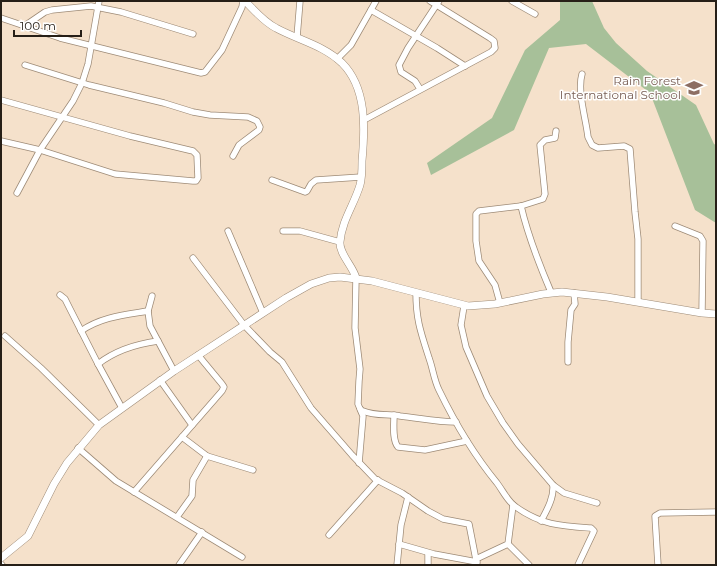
<svg xmlns="http://www.w3.org/2000/svg" width="717" height="566" viewBox="0 0 717 566" font-family="Montserrat,sans-serif">
	<style>
		.green { fill: #a7c099 }
		.lines { fill: none; stroke-linecap: round; stroke-linejoin: round }
		.street-casing { stroke: #9e8b77; stroke-width: 7 }
		.secondary-casing { stroke: #9e8b77; stroke-width: 8 }
		.street { stroke: #fff; stroke-width: 5.5 }
		.secondary { stroke: #fff; stroke-width: 7 }
		.labels { text-anchor: middle; stroke-width: 3; stroke-linejoin: round; paint-order: stroke }
		.education-label { font-size: 12px; fill: #785e54; stroke: #fff; text-anchor: end }
	</style>
	<rect width="100%" height="100%" fill="#f5e1cb"/>
	<path class="green" d="M560 1H592L604 28 616 43 647 71 696 105 714 144 716 145V223L695 210 650 93 586 44 549 48 514 130 431 175 427 163 492 118 525 50 560 20Z"/>
	<g class="lines">
		<g class="street-casing">
			<g id="street">
				<path d="M512 1 535 14"/>
				<path d="M371 10 437 48 465 66"/>
				<path d="M1 18 60 38 201 73 205 72 222 50 242 7 243 1"/>
				<path d="M26 25 45 12 52 10 91 6 121 12 193 34"/>
				<path d="M297 37 300 1"/>
				<path d="M337 59 351 45 376 1"/>
				<path d="M25 65 89 85 164 103 193 112 210 115 248 117 257 121 260 127 259 130 239 145 233 156"/>
				<path d="M582 74C577 91 586 119 588 137L592 145 598 148 624 146 630 149 635 212 638 239V302"/>
				<path d="M420 89 415 81 401 72 399 65 408 48 439 1"/>
				<path d="M1 100 130 136 193 151 197 155 198 178 196 181H193L115 174 40 150 1 141"/>
				<path d="M364 120 491 52 495 48 494 41 490 38 430 1"/>
				<path d="M272 180 305 192 307 191 311 184 316 180 361 177"/>
				<path d="M17 193 40 150 73 101 82 83 88 64 99 1"/>
				<path d="M521 206C528 236 539 264 551 292"/>
				<path d="M675 226 700 236 703 241 702 313"/>
				<path d="M228 231 263 313"/>
				<path d="M283 231H300L340 242"/>
				<path d="M193 258 244 325 270 352 282 362 311 408 352 455 375 479 402 493 428 511 443 519 469 524 477 565"/>
				<path d="M356 278 355 328 360 369 359 381 358 404C359 407 360 410 363 411 374 416 389 414 400 416 419 418 437 422 456 422"/>
				<path d="M416 293C416 320 421 333 429 358 433 369 434 380 439 390 455 423 474 455 497 483 503 491 508 502 516 507 541 525 561 526 591 528L594 531 578 565"/>
				<path d="M60 295 65 299 69 307 98 364 122 408"/>
				<path d="M152 296 148 311 150 326 174 371"/>
				<path d="M500 303 495 285 479 261 476 241V214L479 211 521 206 543 199 545 194 540 145 545 140 555 138 556 131"/>
				<path d="M464 306 461 325 466 347 487 396 503 423 518 444 553 485 564 493 597 503"/>
				<path d="M81 331C101 317 124 315 148 311"/>
				<path d="M5 336 41 368 99 425"/>
				<path d="M568 362V342L571 310 575 304 574 293"/>
				<path d="M98 364C116 350 136 344 158 341"/>
				<path d="M160 380 192 425"/>
				<path d="M394 415C394 424 392 440 398 447L425 450 467 441"/>
				<path d="M182 437 207 456 253 470"/>
				<path d="M78 448 116 481 242 557"/>
				<path d="M359 463 363 416 360 409"/>
				<path d="M134 492 222 391 224 387 222 384 198 355"/>
				<path d="M177 517 192 496 193 480 207 456"/>
				<path d="M541 521C547 510 554 498 553 485"/>
				<path d="M329 535 378 480"/>
				<path d="M399 544 434 554 477 562"/>
				<path d="M508 544 529 565"/>
				<path d="M428 553V565"/>
				<path d="M476 559 508 544 513 505"/>
				<path d="M1 564 2 565"/>
				<path d="M179 565 202 532"/>
				<path d="M397 565 401 525 408 497"/>
				<path d="M658 565 655 516 660 513 716 512"/>
			</g>
		</g>
		<g class="secondary-casing">
			<g id="secondary">
				<path d="M243 1 246 2C255 11 264 22 276 28 298 40 323 45 342 63 367 88 365 128 362 161 362 169 362 178 360 185 354 205 342 220 340 242 339 254 353 266 356 278"/>
				<path d="M1 558 28 536 54 484 67 463 99 425 174 371 286 298 311 284 329 278 340 277 372 281 468 306 495 304 543 294 562 292 607 297 702 313 716 314"/>
			</g>
		</g>
		<use href="#street" class="street"/>
		<use href="#secondary" class="secondary"/>
	</g>
	<defs>
		<g id="university-bare" transform="scale(1.38)"><path d="M0-5L7-2L0 1L-7-2ZM-4 1L0 2.5L4 1V4Q0 6-4 4Z" fill="#8d6e63" stroke="#fff" stroke-width="2.5" paint-order="stroke"/></g>
	</defs>
	<g fill-rule="evenodd">
		<use href="#university-bare" x="694" y="88"/>
	</g>
	<g class="labels">
		<g class="education-label">
			<text x="681" y="85">Rain Forest<tspan x="681" dy="14">International School</tspan></text>
		</g>
	</g>
	<rect width="717" height="566" fill="none" stroke="#261f17" stroke-width="4"/>
	<path d="M14 30v6h67v-6" fill="none" stroke="#261f17" stroke-width="2"/>
	<text x="20" y="30" font-size="12" fill="#261f17" stroke="#ffffff" stroke-width="3" paint-order="stroke">100 m</text>
</svg>
